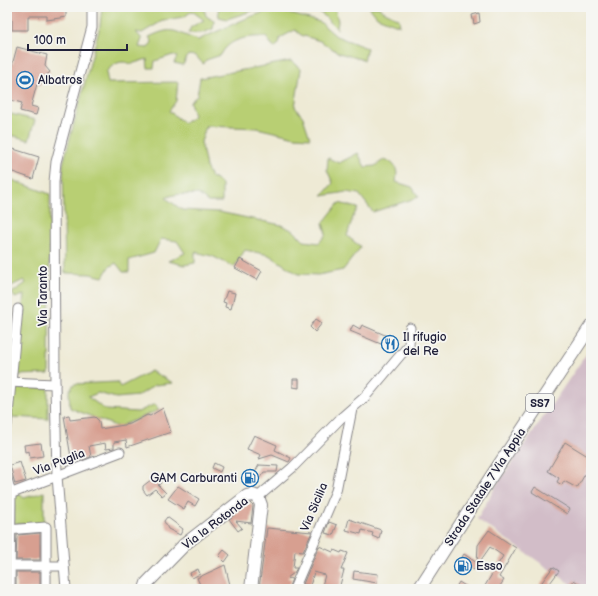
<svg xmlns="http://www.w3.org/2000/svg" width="598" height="596" viewBox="0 0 598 596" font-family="'Balsamiq Sans',sans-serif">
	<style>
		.industrial { fill: #d2bdc8 }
		.grass { fill: #b8cf73; stroke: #6d7857 }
		.building { fill: #d79f90 }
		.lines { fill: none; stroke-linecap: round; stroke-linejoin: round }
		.minor-casing { stroke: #888688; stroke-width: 11 }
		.major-casing { stroke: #888688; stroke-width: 14 }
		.minor { stroke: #fff; stroke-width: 9 }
		.major { stroke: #fff; stroke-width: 12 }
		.labels { text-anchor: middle; stroke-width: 3.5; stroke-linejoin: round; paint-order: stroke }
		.shield { fill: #f6f6f2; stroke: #626272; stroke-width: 1 }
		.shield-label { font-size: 11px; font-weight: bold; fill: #22223b }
		.poi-label { font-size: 12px; fill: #22223b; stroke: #f6f6f2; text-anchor: start }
		.street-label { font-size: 12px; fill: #22223b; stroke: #f6f6f2 }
	</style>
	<rect width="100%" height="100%" fill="#f6f6f2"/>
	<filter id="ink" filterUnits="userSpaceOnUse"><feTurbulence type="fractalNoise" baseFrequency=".025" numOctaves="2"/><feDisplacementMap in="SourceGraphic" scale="8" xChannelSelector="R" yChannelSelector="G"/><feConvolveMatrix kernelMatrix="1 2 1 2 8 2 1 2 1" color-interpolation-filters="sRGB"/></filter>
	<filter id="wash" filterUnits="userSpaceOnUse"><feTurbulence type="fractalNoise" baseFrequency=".012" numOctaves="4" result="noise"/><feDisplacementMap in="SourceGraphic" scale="16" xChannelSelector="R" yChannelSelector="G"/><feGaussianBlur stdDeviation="0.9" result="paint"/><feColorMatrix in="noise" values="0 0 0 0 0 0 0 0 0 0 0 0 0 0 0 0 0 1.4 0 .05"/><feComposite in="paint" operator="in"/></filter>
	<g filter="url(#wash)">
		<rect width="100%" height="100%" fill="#eeead5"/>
		<path class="industrial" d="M591 347V589H578L477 519 496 486Z"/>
		<g class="grass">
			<path d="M102 7H204L206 16 214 21 213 29 202 33H188L191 27 204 20 192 11 184 17 164 20 142 33 136 32 142 39 139 47 148 48 152 42 149 37C175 25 173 32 198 40L247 18 273 9 320 22 336 36 367 48 364 60 339 53 320 41 301 35 295 30 280 38 279 44 274 48 266 37C249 36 229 38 221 55L206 60 203 64 196 56 188 55 183 65 174 63 177 57 173 55 155 61 154 68H148L147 59 131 64C121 59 113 64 106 72L108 83 178 82 176 101 169 111 184 123 194 116 190 102 197 96 200 78 291 61 301 69 295 107 303 117 310 138 295 137 257 128 206 126 201 142 206 167 211 177 222 184V202H208L198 194C186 196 176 192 166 198L182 210 219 212 281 225 294 231 304 241 319 243 326 234 323 223 339 203 358 208 353 217 347 236 361 247 343 270 318 275 298 274 269 255 245 250 234 267 212 256 195 252V263L184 265 168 261 185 253 177 241 161 239 154 253 129 260V272H123L116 263 109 267 103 277 90 274 65 273 63 164 100 26Z"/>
			<path d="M265 7 227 19 219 17 218 8Z"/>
			<path d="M300 7H335L338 21 337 29 321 13Z"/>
			<path d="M369 7H379L381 10 399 19 400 26 377 17Z"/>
			<path d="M7 113 35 120 29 140 7 134Z"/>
			<path d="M358 153 365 167 375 166 385 159C397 165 398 170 396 182L412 187 419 197 373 212 359 194 346 192 322 196 333 183 327 170 328 158 339 163Z"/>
			<path d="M7 178 50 194 49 374 14 375 24 295 15 298 12 293 26 283 24 280 7 288Z"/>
			<path d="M151 371 173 383 155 385 138 396 116 398 98 393 88 397 106 410 138 412 155 404 159 410 118 427 70 408 69 391 74 384 117 382 120 387Z"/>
			<path d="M13 387 48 388V419L12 417Z"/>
			<path d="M44 492V524H14V495L19 494 24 498Z"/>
		</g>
		<g id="blocks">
			<g class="building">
				<path d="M7 7H66V17L47 20V16H28V30H12V20H7Z"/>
				<path d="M479 13 480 22 474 24 472 15Z"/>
				<path d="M17 47 47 55 45 66 50 72 41 80 40 85 37 84 31 106 38 108 36 115 20 111 22 103 7 99V84Z"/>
				<path d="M7 147 39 157 33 179 7 170Z"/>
				<path d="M240 259 262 271 257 280 235 268Z"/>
				<path d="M227 291 235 293 231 309 225 307 226 303 223 302Z"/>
				<path d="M316 319 322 323 315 332 310 327Z"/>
				<path d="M353 325 360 329 362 325 385 335 381 344 350 331Z"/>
				<path d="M293 379H299V388L293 387Z"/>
				<path d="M163 408 171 432 127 447 126 440 114 442V448L106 449 105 443 89 446 91 457 72 463 64 416 69 415 70 420 95 417 99 421 100 429 130 424 147 415 150 416Z"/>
				<path d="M254 435 277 445 275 450 291 458 289 462 272 455 259 459 261 455 247 449Z"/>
				<path d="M565 442 591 458V464L577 488 564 481 562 485 557 482 559 478 548 471Z"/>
				<path d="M41 443 43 456 30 458 29 451 25 452 24 445Z"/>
				<path d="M20 462 26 481 15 484 10 465Z"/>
				<path d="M214 463 222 467 220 472 212 468Z"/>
				<path d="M259 465 278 466 277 472H264L259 479 253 476Z"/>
				<path d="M156 476 161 483 158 485 166 493 162 496 155 489 147 495 143 490V486Z"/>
				<path d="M178 486 199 499 195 506 188 502 184 509 168 499Z"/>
				<path d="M535 487 570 509 567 514 532 492Z"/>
				<path d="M250 503 253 506 251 523 236 521 242 528 238 531 229 519Z"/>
				<path d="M167 517 183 529 180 535 168 529 164 521Z"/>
				<path d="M349 519 381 530 379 539 372 536 373 533 362 530 361 534 346 530Z"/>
				<path d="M329 522 337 525 333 535 325 533Z"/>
				<path d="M267 528 312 532 303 552 295 551 293 568H297L294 573 287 578 292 579 288 589H259Z"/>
				<path d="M489 530 516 548 499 577 504 580 498 589H483L503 556 490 547 474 570 460 560 464 554 477 563 478 545Z"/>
				<path d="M40 533V560H16L17 535Z"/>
				<path d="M319 546 333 552 334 550 341 553 342 551 348 553 341 570H344L339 589H321L325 575 314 572 310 586 303 584Z"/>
				<path d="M224 550 230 555 225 562 219 556Z"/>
				<path d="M225 565 231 589H220L219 587 213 589H202L197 578Z"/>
				<path d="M553 567 559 571 550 583 559 589H537Z"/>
				<path d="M198 569 200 574 192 578 190 573Z"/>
				<path d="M354 571 378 574 377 583 353 579Z"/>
				<rect x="16" y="572" width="24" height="17"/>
				<path d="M574 580 586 589H569Z"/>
				<path d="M459 582 470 589H455Z"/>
			</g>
		</g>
	</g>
	<g filter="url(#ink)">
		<use href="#blocks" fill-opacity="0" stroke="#888688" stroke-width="1"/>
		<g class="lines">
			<g class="minor-casing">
				<g id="minor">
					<path d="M7 382 55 384"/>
					<path d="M7 425 18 309"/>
					<path d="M7 479 11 494 10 589"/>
					<path d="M7 495 120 452"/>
					<path d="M258 497 292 468 341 418 365 397 409 345 410 328"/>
					<path d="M7 530 46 527V589"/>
					<path d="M7 566H64"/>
					<path d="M66 589 57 476 55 384 54 182 56 162 92 27V7"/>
					<path d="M294 589 336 491 352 409"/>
				</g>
			</g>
			<g class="major-casing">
				<g id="major">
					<path d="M145 589 147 583 185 544 247 496 253 495 258 497 261 505 251 589"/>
					<path d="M419 589 487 483 591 326"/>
				</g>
			</g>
			<use href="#minor" class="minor"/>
			<use href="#major" class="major"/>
		</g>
	</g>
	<defs>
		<g id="stadium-ring" transform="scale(0.9)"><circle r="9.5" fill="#f6f6f2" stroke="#1f6fb2" stroke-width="1.5"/><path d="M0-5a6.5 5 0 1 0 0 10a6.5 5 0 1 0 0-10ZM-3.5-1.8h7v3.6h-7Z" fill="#1f6fb2"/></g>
		<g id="restaurant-ring" transform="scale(0.9)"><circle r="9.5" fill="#f6f6f2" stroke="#1f6fb2" stroke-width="1.5"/><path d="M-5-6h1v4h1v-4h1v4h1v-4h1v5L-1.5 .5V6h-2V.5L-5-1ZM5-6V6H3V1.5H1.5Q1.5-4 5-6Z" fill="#1f6fb2"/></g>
		<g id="fuel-ring" transform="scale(0.9)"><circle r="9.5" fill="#f6f6f2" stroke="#1f6fb2" stroke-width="1.5"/><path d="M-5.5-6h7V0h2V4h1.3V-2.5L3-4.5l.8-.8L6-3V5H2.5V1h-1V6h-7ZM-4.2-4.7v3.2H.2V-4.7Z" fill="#1f6fb2"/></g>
	</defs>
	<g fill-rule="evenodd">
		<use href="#stadium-ring" x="25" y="80"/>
		<use href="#restaurant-ring" x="390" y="344"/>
		<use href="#fuel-ring" x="250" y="478"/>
		<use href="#fuel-ring" x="463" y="566"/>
	</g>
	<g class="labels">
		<rect class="shield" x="526" y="394" width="28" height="18" rx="3"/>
		<g class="shield-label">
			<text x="540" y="407">SS7</text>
		</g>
		<g class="poi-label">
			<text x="38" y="84">Albatros</text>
			<text x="403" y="341">Il rifugio<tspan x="403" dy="14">del Re</tspan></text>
			<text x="237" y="482" text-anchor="end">GAM Carburanti</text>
			<text x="476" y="570">Esso</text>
		</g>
		<g class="street-label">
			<text transform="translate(43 296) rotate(-90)" y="4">Via Taranto</text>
			<text transform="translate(59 462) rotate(-21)" y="4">Via Puglia</text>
			<text transform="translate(485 487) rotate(-57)" y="4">Strada Statale 7 Via Appia</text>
			<text transform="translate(314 507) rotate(-67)" y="4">Via Sicilia</text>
			<text transform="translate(215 523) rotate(-37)" y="4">Via la Rotonda</text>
		</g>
	</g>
	<rect width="598" height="596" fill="none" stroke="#f6f6f2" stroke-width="24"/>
	<path d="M28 44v6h99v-6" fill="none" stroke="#22223b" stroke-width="2"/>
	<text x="34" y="44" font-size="12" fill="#22223b" stroke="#f6f6f2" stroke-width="3" paint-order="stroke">100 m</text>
</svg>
